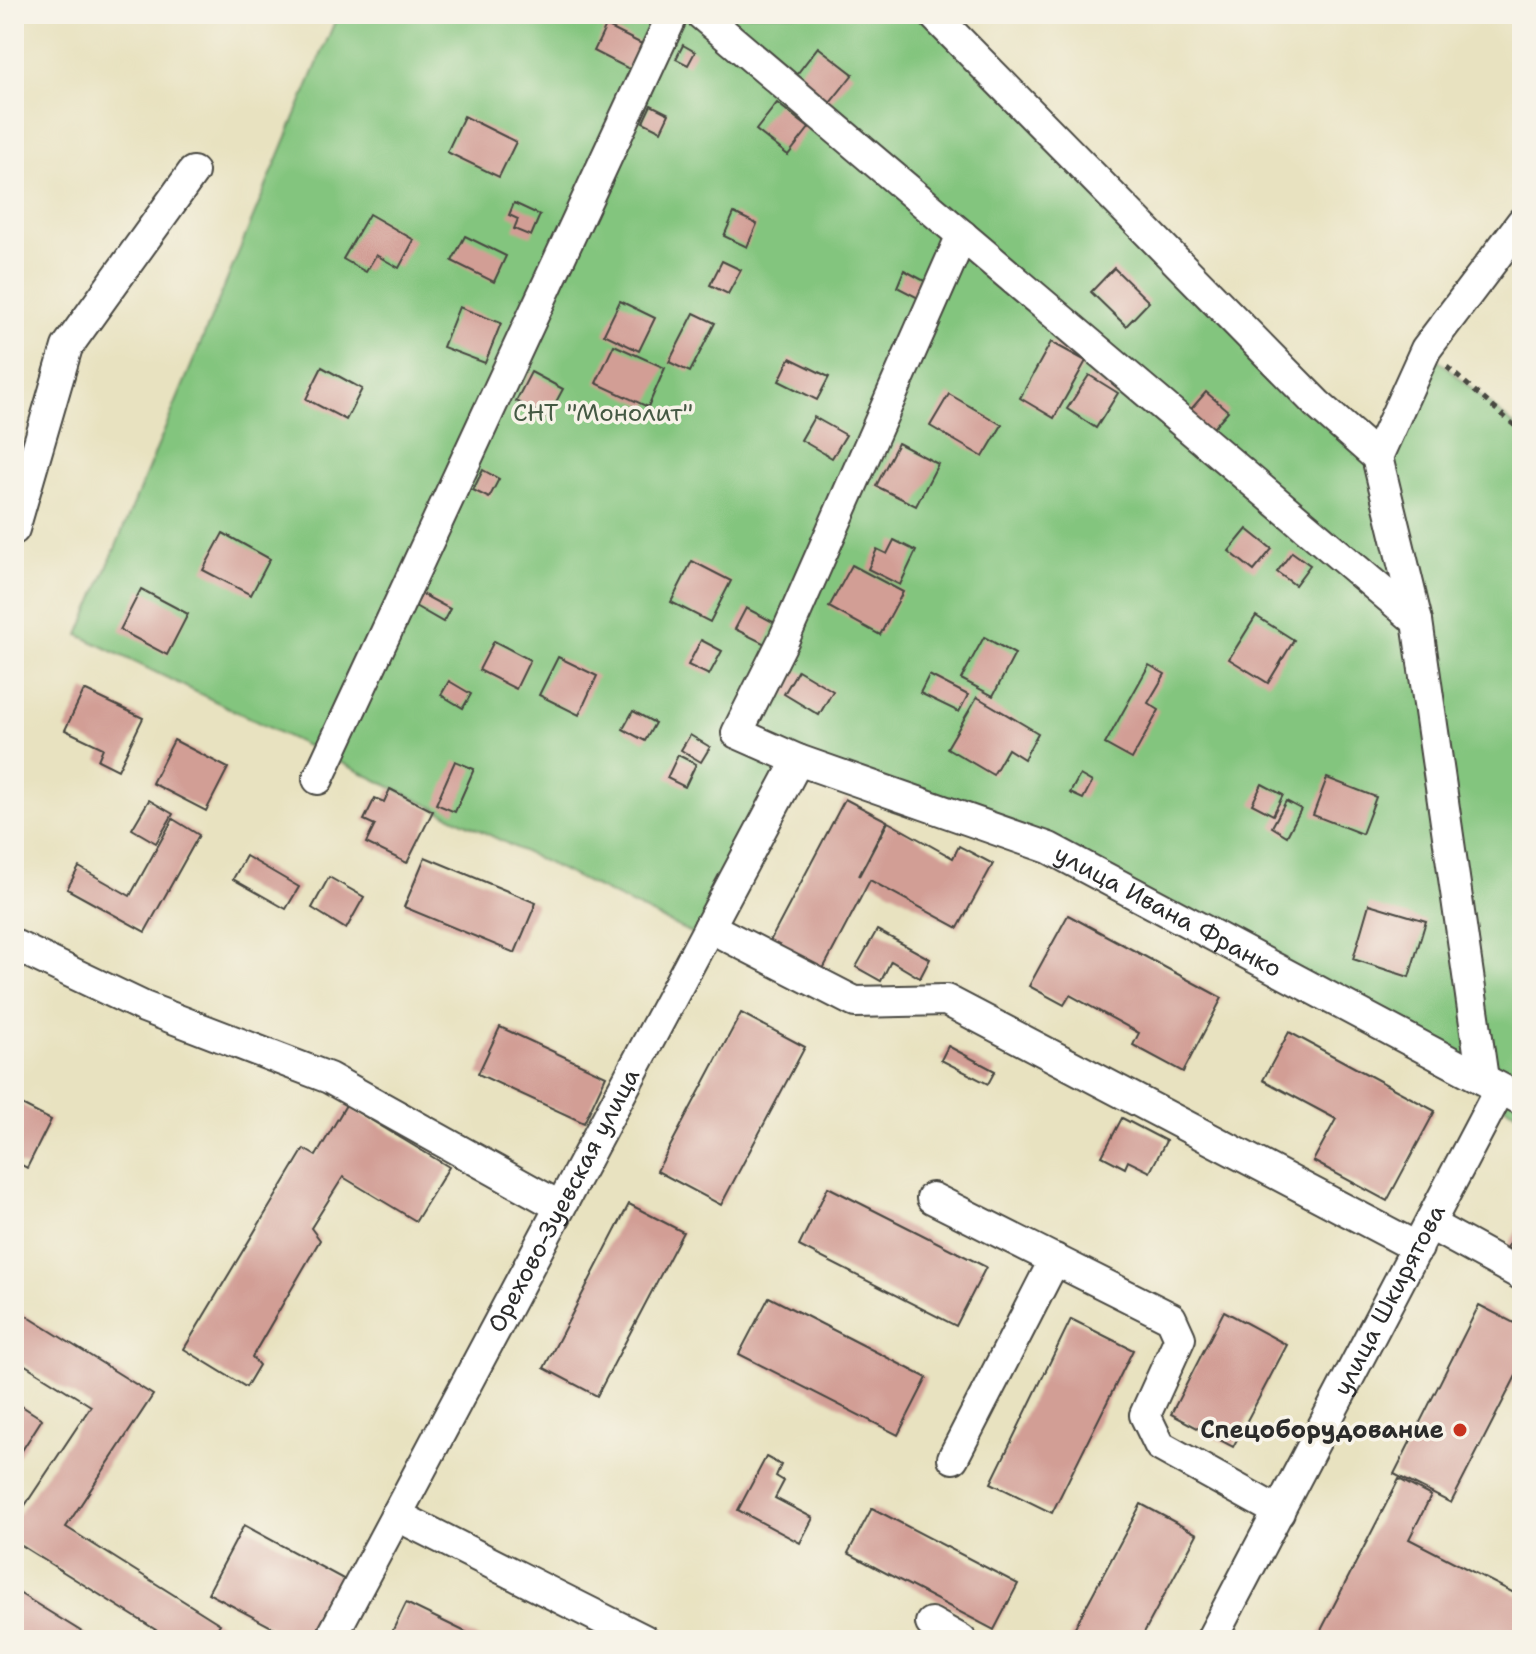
<svg xmlns="http://www.w3.org/2000/svg" width="1536" height="1654" viewBox="0 0 1536 1654" font-family="'Shantell Sans',sans-serif">
	<style>
		.green { fill: #83c57e; stroke: #577854; stroke-width: 2 }
		.building { fill: #d29e95 }
		.lines { fill: none; stroke-linecap: round; stroke-linejoin: round }
		.minor-casing { stroke: #474641; stroke-width: 34 }
		.path { stroke: #474641; stroke-width: 5; stroke-dasharray: 6 6; stroke-linecap: butt }
		.minor { stroke: #fff; stroke-width: 30 }
		.poi-dot { fill: #c8321e; stroke: #f7f3e8; stroke-width: 3 }
		.labels { text-anchor: middle; stroke-width: 7; stroke-linejoin: round; paint-order: stroke }
		.park-label { font-size: 24px; fill: #455944; stroke: #f7f3e8 }
		.street-label { font-size: 24px; fill: #2b2b2b; stroke: #f7f3e8 }
		.poi-label { font-size: 24px; font-weight: bold; fill: #2b2b2b; stroke: #f7f3e8; text-anchor: end }
	</style>
	<rect width="100%" height="100%" fill="#f7f3e8"/>
	<filter id="ink" filterUnits="userSpaceOnUse"><feTurbulence type="fractalNoise" baseFrequency=".0125" numOctaves="2"/><feDisplacementMap in="SourceGraphic" scale="16" xChannelSelector="R" yChannelSelector="G"/><feConvolveMatrix kernelMatrix="1 2 1 2 8 2 1 2 1" color-interpolation-filters="sRGB"/></filter>
	<filter id="wash" filterUnits="userSpaceOnUse"><feTurbulence type="fractalNoise" baseFrequency=".006" numOctaves="4" result="noise"/><feDisplacementMap in="SourceGraphic" scale="32" xChannelSelector="R" yChannelSelector="G"/><feGaussianBlur stdDeviation="1.8" result="paint"/><feColorMatrix in="noise" values="0 0 0 0 0 0 0 0 0 0 0 0 0 0 0 0 0 1.4 0 .05"/><feComposite in="paint" operator="in"/></filter>
	<g filter="url(#wash)">
		<rect width="100%" height="100%" fill="#e8e2c0"/>
		<path class="green" d="M338 14H936L1376 456 1426 349 1522 432V1116L1049 848 799 760 703 939 79 635Z"/>
		<g id="blocks">
			<g class="building">
				<path d="M606 26 648 47 635 72 594 51Z"/>
				<path d="M683 45 695 52 688 65 676 59Z"/>
				<path d="M818 47 853 74 826 108 791 82Z"/>
				<path d="M777 103 809 128 788 155 756 130Z"/>
				<path d="M651 105 669 114 661 131 643 122Z"/>
				<path d="M464 116 516 142 499 177 447 152Z"/>
				<path d="M514 203 540 215 531 236 514 229 518 219 509 215Z"/>
				<path d="M734 213 757 224 747 247 724 236Z"/>
				<path d="M369 214 414 240 399 268 376 255 366 272 343 259Z"/>
				<path d="M465 236 506 256 494 282 452 261Z"/>
				<path d="M722 261 741 270 728 294 710 285Z"/>
				<path d="M1114 268 1149 302 1126 326 1091 292Z"/>
				<path d="M904 270 930 284 922 300 897 287Z"/>
				<path d="M620 301 655 318 639 351 604 334Z"/>
				<path d="M459 307 501 323 485 363 443 347Z"/>
				<path d="M694 313 715 323 690 372 669 362Z"/>
				<path d="M1051 342 1086 361 1054 418 1020 398Z"/>
				<path d="M614 345 665 368 648 407 596 383Z"/>
				<path d="M790 358 829 377 817 400 779 381Z"/>
				<path d="M322 367 362 389 346 420 306 399Z"/>
				<path d="M531 372 563 389 548 417 516 401Z"/>
				<path d="M1089 375 1118 393 1096 428 1067 409Z"/>
				<path d="M1206 392 1228 411 1208 434 1186 415Z"/>
				<path d="M949 394 1002 425 983 457 930 426Z"/>
				<path d="M814 417 846 435 832 458 801 440Z"/>
				<path d="M898 443 938 464 916 506 876 486Z"/>
				<path d="M483 470 499 479 489 498 473 490Z"/>
				<path d="M1247 529 1272 549 1254 571 1229 551Z"/>
				<path d="M223 533 270 559 251 595 203 570Z"/>
				<path d="M894 540 916 551 900 585 868 569 877 549 887 554Z"/>
				<path d="M1292 552 1310 565 1295 585 1277 572Z"/>
				<path d="M692 561 731 581 710 622 671 602Z"/>
				<path d="M852 565 903 592 880 635 829 607Z"/>
				<path d="M141 589 188 614 167 655 120 630Z"/>
				<path d="M422 594 450 609 443 622 415 606Z"/>
				<path d="M746 608 775 623 765 644 735 629Z"/>
				<path d="M1256 616 1294 640 1268 683 1229 659Z"/>
				<path d="M984 637 1015 654 993 696 961 679Z"/>
				<path d="M701 640 722 651 709 675 688 665Z"/>
				<path d="M494 641 530 660 516 689 479 670Z"/>
				<path d="M558 657 597 676 579 715 539 695Z"/>
				<path d="M1149 665 1165 674 1148 703 1159 710 1132 759 1105 744Z"/>
				<path d="M798 670 833 691 819 715 784 694Z"/>
				<path d="M929 675 968 695 959 712 920 693Z"/>
				<path d="M449 681 471 694 463 708 441 695Z"/>
				<path d="M84 690 143 718 118 770 98 760 103 748 65 730Z"/>
				<path d="M977 697 1038 733 1024 759 1008 749 993 775 947 748Z"/>
				<path d="M633 711 655 723 645 741 623 729Z"/>
				<path d="M690 735 710 747 701 762 681 750Z"/>
				<path d="M174 740 228 768 206 811 152 783Z"/>
				<path d="M678 755 696 764 685 787 667 778Z"/>
				<path d="M455 761 474 769 455 812 436 804Z"/>
				<path d="M1080 775 1092 782 1083 799 1070 793Z"/>
				<path d="M1327 778 1376 797 1362 834 1313 815Z"/>
				<path d="M1262 784 1283 795 1273 815 1252 804Z"/>
				<path d="M390 789 433 811 407 863 366 843 375 825 364 820 375 798 384 802Z"/>
				<path d="M845 799 887 821 859 876 888 822 953 858 959 846 993 864 958 928 870 880 822 971 769 943Z"/>
				<path d="M149 800 173 814 156 843 132 829Z"/>
				<path d="M1286 801 1301 809 1287 836 1272 827Z"/>
				<path d="M173 819 199 835 145 932 67 889 79 867 130 896Z"/>
				<path d="M246 856 299 887 286 909 233 879Z"/>
				<path d="M425 857 536 903 515 953 404 907Z"/>
				<path d="M329 877 364 897 346 929 312 908Z"/>
				<path d="M1369 904 1426 921 1409 977 1353 959Z"/>
				<path d="M1068 915 1222 998 1183 1072 1133 1045 1139 1033 1070 995 1064 1005 1029 986Z"/>
				<path d="M877 930 930 959 920 978 891 961 881 981 856 967Z"/>
				<path d="M741 1013 805 1047 721 1205 657 1171Z"/>
				<path d="M500 1027 606 1076 584 1123 478 1074Z"/>
				<path d="M1289 1032 1435 1111 1387 1201 1313 1161 1336 1119 1263 1080Z"/>
				<path d="M948 1046 995 1071 988 1084 941 1060Z"/>
				<path d="M14 1101 51 1120 27 1168 14 1161Z"/>
				<path d="M346 1105 449 1167 416 1221 343 1177 311 1228 320 1240 252 1357 259 1365 246 1387 184 1349 304 1149 316 1156Z"/>
				<path d="M1122 1118 1166 1141 1150 1172 1128 1161 1125 1168 1102 1156Z"/>
				<path d="M828 1187 986 1267 956 1326 799 1246Z"/>
				<path d="M629 1204 683 1232 597 1396 544 1368Z"/>
				<path d="M1522 1221V1256L1507 1248Z"/>
				<path d="M769 1297 927 1378 898 1435 739 1354Z"/>
				<path d="M1479 1305 1522 1327V1364L1451 1503 1394 1474Z"/>
				<path d="M14 1308 153 1395 66 1527 220 1624 210 1640H172L14 1541V1522L91 1406 14 1358Z"/>
				<path d="M1224 1311 1287 1345 1233 1447 1171 1414Z"/>
				<path d="M1071 1319 1133 1350 1052 1513 991 1483Z"/>
				<path d="M14 1401 42 1419 14 1463Z"/>
				<path d="M766 1457 781 1465 776 1476 784 1481 775 1498 813 1518 800 1543 738 1510Z"/>
				<path d="M1399 1479 1431 1496 1409 1539 1522 1597V1640H1316Z"/>
				<path d="M1141 1504 1197 1534 1140 1640H1068Z"/>
				<path d="M872 1508 1018 1584 994 1630 848 1553Z"/>
				<path d="M244 1525 347 1581 315 1640H296L208 1593Z"/>
				<path d="M14 1590 95 1640H14Z"/>
				<path d="M406 1603 482 1640H388Z"/>
			</g>
		</g>
	</g>
	<g filter="url(#ink)">
		<use href="#blocks" fill-opacity="0" stroke="#474641" stroke-width="2"/>
		<g class="lines">
			<g class="minor-casing">
				<g id="minor">
					<path d="M701 14 1417 621"/>
					<path d="M933 14 1317 404 1377 457 1417 621 1483 1079"/>
					<path id="s1" d="M962 235 784 639 737 733 798 760 1049 848 1522 1100"/>
					<path d="M1377 457 1426 349 1522 222"/>
					<path d="M14 529 67 347 193 172"/>
					<path d="M318 779 673 14"/>
					<path d="M709 927 855 1002 946 1000 1418 1248"/>
					<path d="M14 945 144 1007 329 1078 559 1206"/>
					<path d="M932 1198 1171 1318 1180 1338 1145 1415 1160 1446 1279 1512"/>
					<path d="M1431 1225 1522 1275"/>
					<path d="M953 1458 1055 1259"/>
					<path d="M396 1515 644 1640"/>
					<path d="M931 1623 961 1640"/>
					<path id="s2" d="M330 1640 798 760"/>
					<path id="s3" d="M1211 1640 1500 1089"/>
				</g>
			</g>
			<path class="path" d="M1447 367 1522 432"/>
			<use href="#minor" class="minor"/>
		</g>
	</g>
	<circle class="poi-dot" cx="1460" cy="1430" r="8"/>
	<g class="labels">
		<g class="park-label">
			<text x="603" y="421">СНТ "Монолит"</text>
		</g>
		<g class="street-label">
			<text dy="8" stroke="none"><textPath href="#s1" startOffset="1014">улица Ивана Франко</textPath></text>
			<text dy="8" stroke="none"><textPath href="#s2" startOffset="498">Орехово-Зуевская улица</textPath></text>
			<text dy="8" stroke="none"><textPath href="#s3" startOffset="384">улица Шкирятова</textPath></text>
		</g>
		<g class="poi-label">
			<text x="1444" y="1438">Спецоборудование</text>
		</g>
	</g>
	<rect width="1536" height="1654" fill="none" stroke="#f7f3e8" stroke-width="48"/>
</svg>
